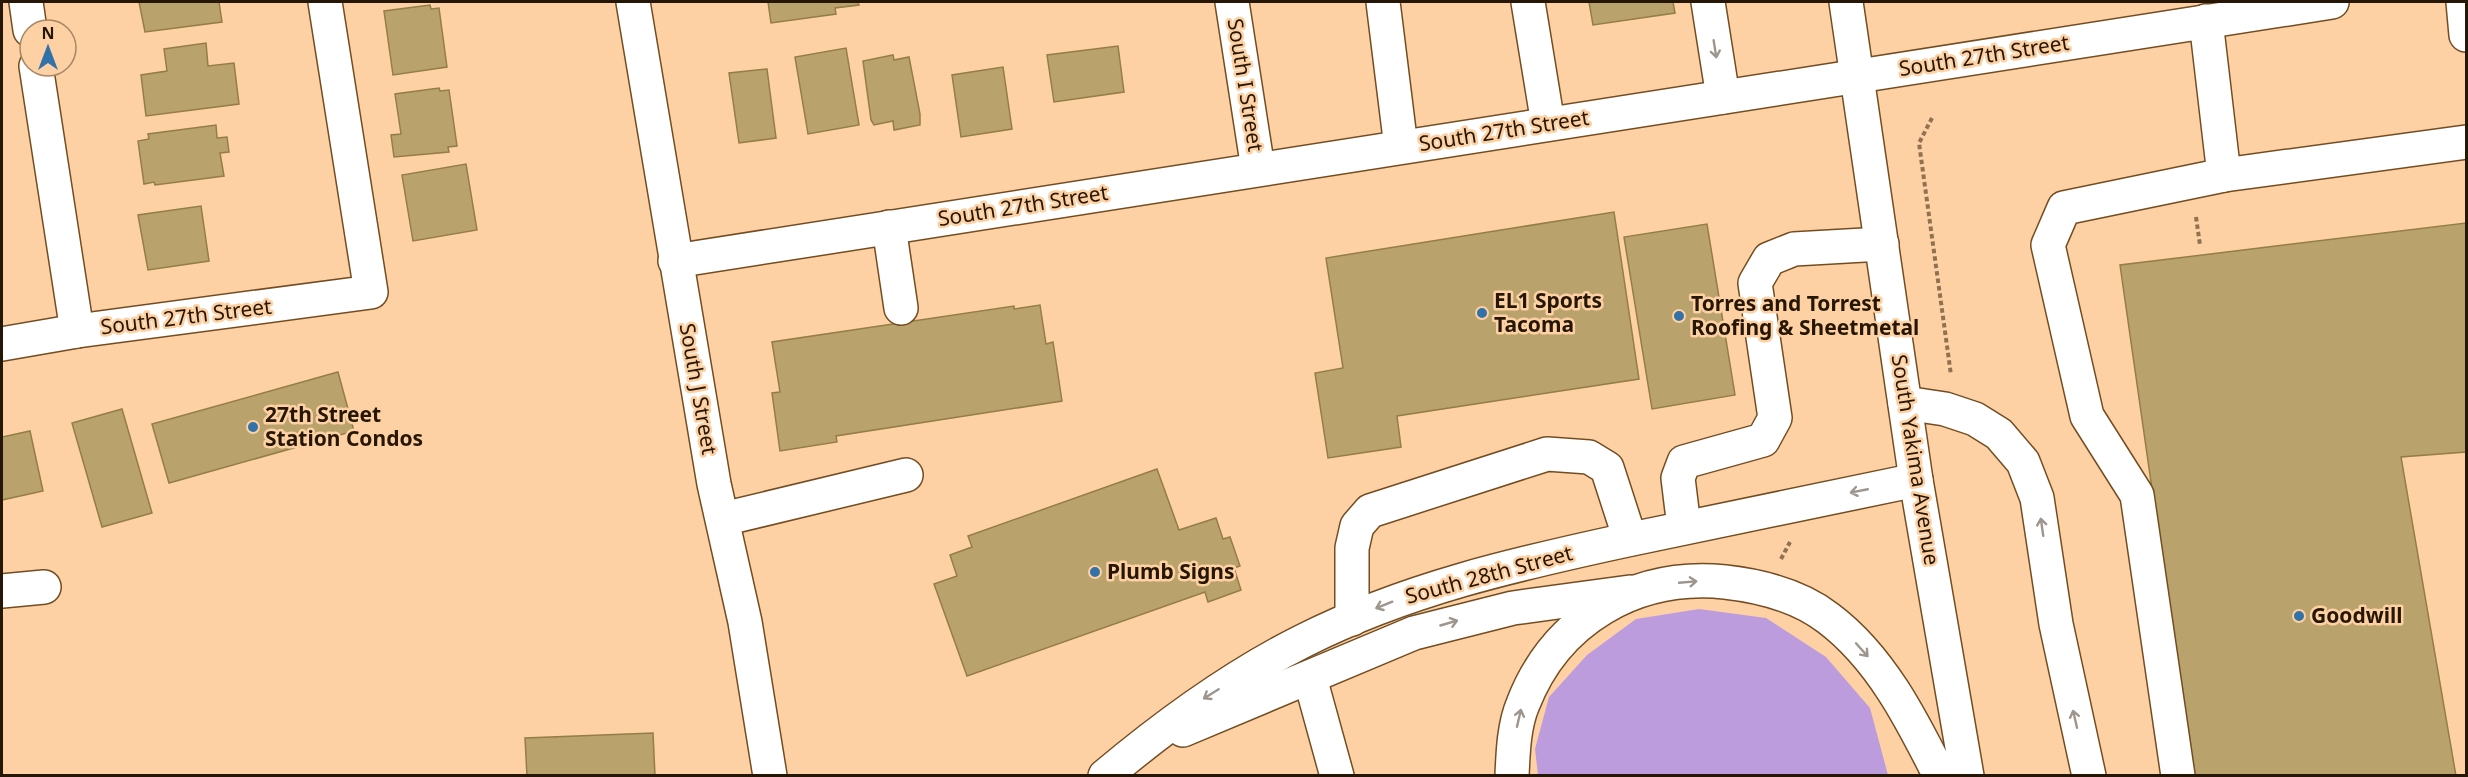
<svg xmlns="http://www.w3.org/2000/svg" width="2468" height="777" viewBox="0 0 2468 777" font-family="'Noto Sans',sans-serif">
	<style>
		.green { fill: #bd9cde }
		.building { fill: #baa26c; stroke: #947d47; stroke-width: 1.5 }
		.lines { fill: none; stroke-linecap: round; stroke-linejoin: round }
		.minor-casing { stroke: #734d22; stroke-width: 36 }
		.major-casing { stroke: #734d22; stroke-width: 36 }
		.path { stroke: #907253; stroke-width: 4; stroke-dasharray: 4.5 3; stroke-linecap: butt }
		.minor { stroke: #fff; stroke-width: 33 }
		.major { stroke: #fff; stroke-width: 33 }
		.oneway { stroke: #9d968e }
		.poi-dot { fill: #3272a9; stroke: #fdd1a3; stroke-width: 2 }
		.labels { text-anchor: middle; stroke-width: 5; stroke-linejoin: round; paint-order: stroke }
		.street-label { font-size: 21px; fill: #261605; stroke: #fdd1a3 }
		.poi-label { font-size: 21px; font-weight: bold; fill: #261605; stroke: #fdd1a3; text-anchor: start }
	</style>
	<rect width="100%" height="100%" fill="#fdd1a3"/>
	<path class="green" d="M1699 609 1766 618 1826 657 1870 708 1888 775H1538L1535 749 1549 697 1587 655 1636 619Z"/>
	<g class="building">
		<path d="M139 2H219L222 22 145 32Z"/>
		<path d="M761 2H858L859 5 835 8 836 14 771 23 768 2Z"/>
		<path d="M1589 2H1673L1675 13 1593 25Z"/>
		<path d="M430 5 431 9 439 8 447 67 393 75 384 11Z"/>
		<path d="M206 43 208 66 234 63 239 104 146 116 141 75 167 71 164 49Z"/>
		<path d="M1118 46 1124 92 1054 102 1047 55Z"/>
		<path d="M846 48 859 125 808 134 795 57Z"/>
		<path d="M893 55 894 60 909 57 920 114V125L894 130 893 121 874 125 871 120 863 61Z"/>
		<path d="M1003 67 1012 129 961 137 952 75Z"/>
		<path d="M767 69 776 138 739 143 729 73Z"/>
		<path d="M439 88 440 91 449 90 457 146 448 147 449 152 394 157 391 135 401 134 395 94Z"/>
		<path d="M216 125 217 138 227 137 229 152 220 153 224 176 155 185 154 182 144 184 138 141 149 139 148 134Z"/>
		<path d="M466 164 477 230 413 241 402 175Z"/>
		<path d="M201 206 209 261 148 270 138 215Z"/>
		<path d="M1614 212 1639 379 1397 416 1401 447 1328 458 1315 373 1343 368 1326 258Z"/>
		<path d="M2466 223V452L2401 457 2456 776H2193L2120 265Z"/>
		<path d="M1707 224 1735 395 1652 409 1624 237Z"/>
		<path d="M1040 305 1046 344 1053 342 1062 401 836 436 837 442 780 451 772 393 780 392 772 342 1014 306V309Z"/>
		<path d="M338 372 354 431 169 483 152 424Z"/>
		<path d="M122 409 152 513 102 527 72 423Z"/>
		<path d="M30 431 43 491 2 500V437Z"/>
		<path d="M1157 469 1179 530 1216 518 1223 539 1230 537 1240 566 1234 568 1241 590 1208 602 1205 592 967 676 934 584 957 576 950 555 972 547 968 536Z"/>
		<path d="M653 733 655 776H527L525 738Z"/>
	</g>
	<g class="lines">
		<g class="minor-casing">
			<g id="minor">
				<path d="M26 2 30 30"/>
				<path d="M633 2 714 484 745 622 770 776"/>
				<path d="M1232 2 1258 169"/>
				<path d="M1383 2 1401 147"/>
				<path d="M1528 2 1548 124"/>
				<path d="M1708 2 1723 97"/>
				<path d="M2463 2 2466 35"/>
				<path d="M2206 21 2224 175 2466 142"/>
				<path d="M36 66 77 331"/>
				<path d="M889 227 901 308"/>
				<path d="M675 261 2332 2"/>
				<path d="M2 344 77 331 371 292 325 2"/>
				<path d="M723 519 906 475"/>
				<path d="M1684 527 1678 478 1684 462 1763 440 1775 418 1755 283 1769 259 1794 249 1882 244"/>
				<path d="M2 591 44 587"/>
				<path d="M1352 619V548L1357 526 1370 511 1547 454 1589 457 1607 468 1630 539"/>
				<path d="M1310 678 1337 776"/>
				<path d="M1183 730 1414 633 1513 608 1630 592"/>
				<path d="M1105 776C1167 724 1231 677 1303 641 1406 589 1516 564 1627 540 1724 519 1820 499 1916 480"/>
				<path d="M2178 776 2137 495 2087 416 2048 245 2064 208 2224 175"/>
			</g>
		</g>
		<g class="major-casing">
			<g id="major">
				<path d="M1846 2 1916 480 1967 776"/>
				<path d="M1905 403 1945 409 1975 419 1999 434 2023 462 2037 498 2056 624 2089 776"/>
				<path d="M1512 776C1513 752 1514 725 1523 704 1556 619 1636 573 1725 582 1761 586 1798 595 1828 618 1880 657 1911 718 1940 776"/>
			</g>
		</g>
		<g class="path">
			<path d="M1932 118 1919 143 1951 375"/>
			<path d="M2196 217 2200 245"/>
			<path d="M1781 559 1790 542"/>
		</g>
		<use href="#minor" class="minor"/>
		<use href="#major" class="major"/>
	</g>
	<defs><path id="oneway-shaft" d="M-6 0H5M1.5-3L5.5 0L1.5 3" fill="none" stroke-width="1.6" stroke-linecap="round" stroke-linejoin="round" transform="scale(1.5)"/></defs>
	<g class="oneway">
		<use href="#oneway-shaft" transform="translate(1715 49) rotate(81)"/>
		<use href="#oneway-shaft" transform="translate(1859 491) rotate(169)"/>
		<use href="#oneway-shaft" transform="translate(2042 527) rotate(-98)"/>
		<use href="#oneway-shaft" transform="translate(1688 582) rotate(-5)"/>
		<use href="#oneway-shaft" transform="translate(1384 605) rotate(158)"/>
		<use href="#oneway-shaft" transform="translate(1449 623) rotate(-16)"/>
		<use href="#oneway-shaft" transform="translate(1862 650) rotate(48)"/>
		<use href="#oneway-shaft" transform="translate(1211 694) rotate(148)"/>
		<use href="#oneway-shaft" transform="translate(1519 718) rotate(-77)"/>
		<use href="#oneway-shaft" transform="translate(2075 719) rotate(-103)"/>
	</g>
	<g class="poi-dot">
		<circle cx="1482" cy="313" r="6"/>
		<circle cx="1679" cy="316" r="6"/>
		<circle cx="253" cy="427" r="6"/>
		<circle cx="1095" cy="572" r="6"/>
		<circle cx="2299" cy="616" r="6"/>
	</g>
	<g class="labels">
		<g class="street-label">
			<text transform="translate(1984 56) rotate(-9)" y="7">South 27th Street</text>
			<text transform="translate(1245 85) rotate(81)" y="7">South I Street</text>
			<text transform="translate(1504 131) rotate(-9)" y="7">South 27th Street</text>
			<text transform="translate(1023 206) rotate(-9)" y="7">South 27th Street</text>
			<text transform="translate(186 317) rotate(-7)" y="7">South 27th Street</text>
			<text transform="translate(698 389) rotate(80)" y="7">South J Street</text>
			<text transform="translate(1915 460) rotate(81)" y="7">South Yakima Avenue</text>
			<text transform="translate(1489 575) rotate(-15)" y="7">South 28th Street</text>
		</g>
		<g class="poi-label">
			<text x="1494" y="308">EL1 Sports<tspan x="1494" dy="24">Tacoma</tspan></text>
			<text x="1691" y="311">Torres and Torrest<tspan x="1691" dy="24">Roofing &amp; Sheetmetal</tspan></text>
			<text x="265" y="422">27th Street<tspan x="265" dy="24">Station Condos</tspan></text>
			<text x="1107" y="579">Plumb Signs</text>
			<text x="2311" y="623">Goodwill</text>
		</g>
	</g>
	<rect width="2468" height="777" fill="none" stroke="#261605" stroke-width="6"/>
	<g transform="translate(48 48)"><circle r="28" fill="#fdd1a3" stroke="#a78664" stroke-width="1.5"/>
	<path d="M0-4.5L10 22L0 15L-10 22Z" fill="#3272a9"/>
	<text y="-9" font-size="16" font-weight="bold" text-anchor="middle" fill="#261605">N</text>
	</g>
</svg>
